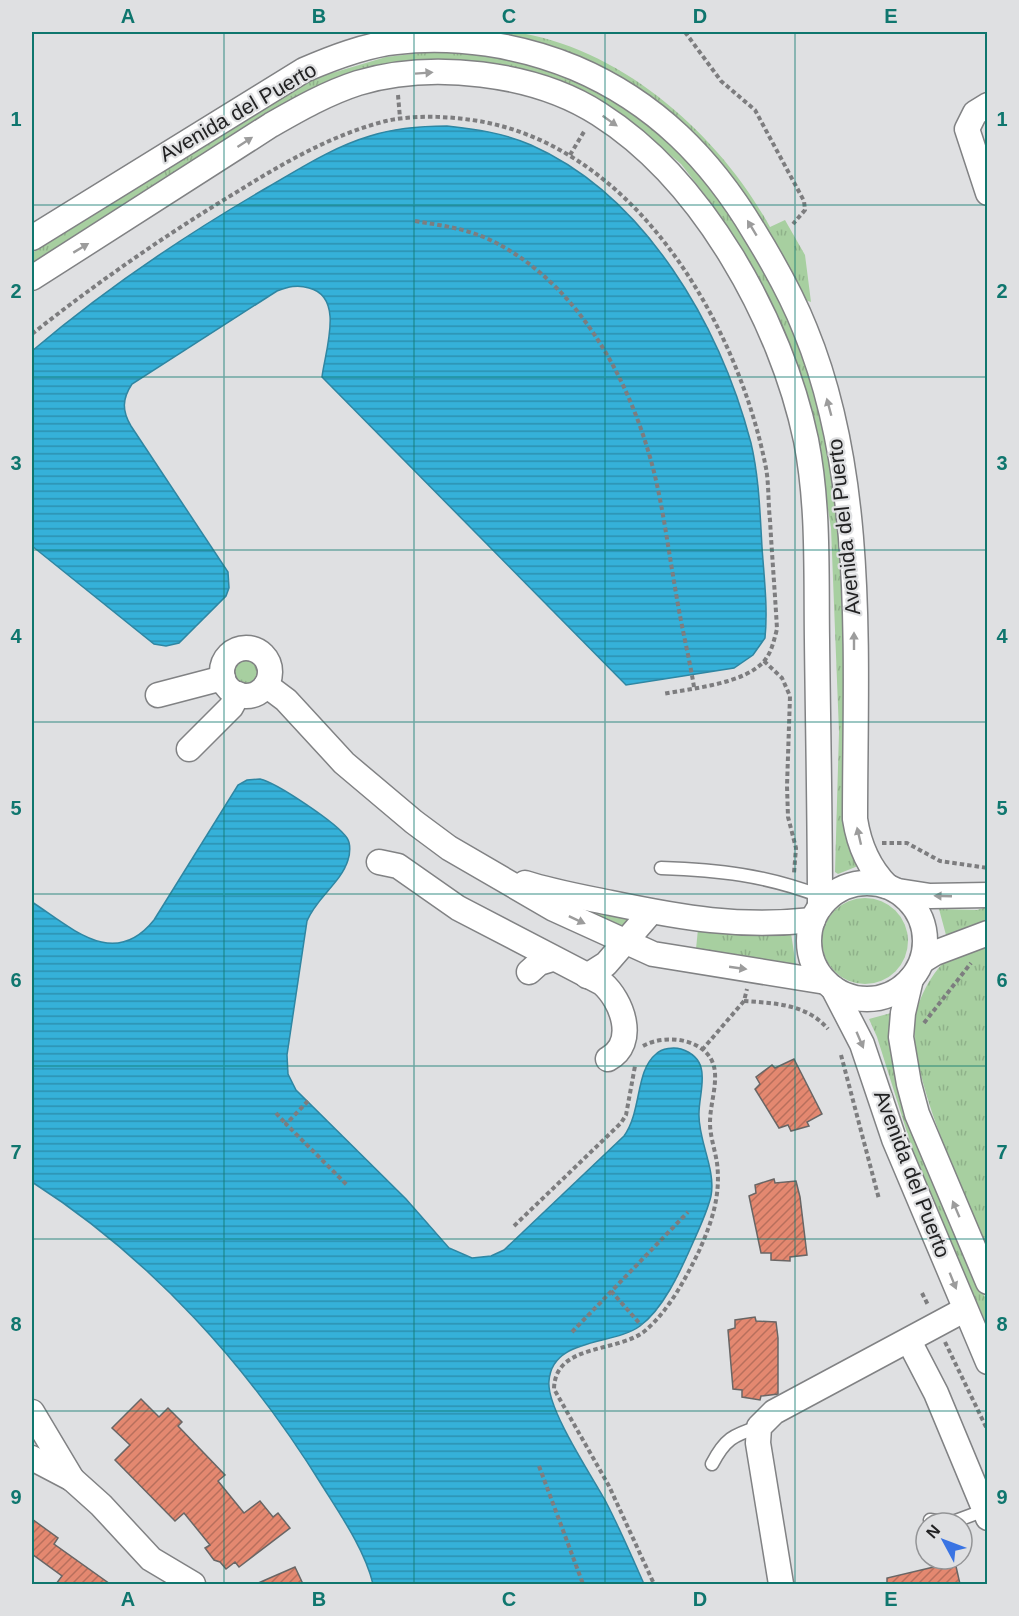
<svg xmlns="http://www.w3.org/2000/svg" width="1019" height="1616" viewBox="0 0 1019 1616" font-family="Helvetica,sans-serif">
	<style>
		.grass { fill: url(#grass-tufts) }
		.water { fill: url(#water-rules); stroke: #2f86a2; stroke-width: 1.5 }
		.building { fill: url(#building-hatch); stroke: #696665; stroke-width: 1.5 }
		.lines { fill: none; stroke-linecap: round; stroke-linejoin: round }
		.lane-casing { stroke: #818284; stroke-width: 15 }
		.street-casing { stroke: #818284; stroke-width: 27 }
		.path { stroke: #7d7d7f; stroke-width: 4; stroke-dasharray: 4.5 3; stroke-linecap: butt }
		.lane { stroke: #fff; stroke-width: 12 }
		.street { stroke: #fff; stroke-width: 24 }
		.oneway { fill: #9c9c9c }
		.grid { fill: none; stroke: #0f766e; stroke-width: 1.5; stroke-opacity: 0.55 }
		.labels { text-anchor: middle; stroke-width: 4.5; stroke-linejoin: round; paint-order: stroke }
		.street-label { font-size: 21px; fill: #222223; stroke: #dfe0e2 }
		.neatline { fill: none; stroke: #0f766e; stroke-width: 2 }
		.grid-label { font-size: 20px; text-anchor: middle; font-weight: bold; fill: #0f766e }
	</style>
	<defs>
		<pattern id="grass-tufts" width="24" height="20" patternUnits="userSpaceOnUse" patternTransform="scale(1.5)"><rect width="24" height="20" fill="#a7cfa0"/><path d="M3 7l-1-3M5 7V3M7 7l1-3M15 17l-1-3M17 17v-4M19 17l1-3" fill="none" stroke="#8fb18a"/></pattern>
		<pattern id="water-rules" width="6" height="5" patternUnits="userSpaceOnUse" patternTransform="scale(1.5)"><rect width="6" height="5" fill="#35b1d9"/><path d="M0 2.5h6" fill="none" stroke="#2c90b0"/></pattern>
		<pattern id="building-hatch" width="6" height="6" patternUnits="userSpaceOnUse" patternTransform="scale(1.5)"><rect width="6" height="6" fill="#e48870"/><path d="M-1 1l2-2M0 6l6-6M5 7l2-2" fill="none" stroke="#b86f5c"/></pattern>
	</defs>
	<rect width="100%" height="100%" fill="#dfe0e2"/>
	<g class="grass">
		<path d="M450 32C471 32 493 29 514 32 621 47 720 135 770 227L785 220 805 255 811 302 802 299 761 219 719 165 661 106Z"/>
		<path d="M438 51 476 53 536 64 616 98 688 156 760 258 803 351 830 446 841 527 858 866 838 874 835 872 839 732 831 528 818 448 794 357 751 265 712 204 681 164 612 107 581 91 388 67 32 264V253L312 79 386 57Z"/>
		<circle cx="246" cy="672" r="13"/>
		<path d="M549 897 637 919 626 932Z"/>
		<circle cx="865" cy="941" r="43"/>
		<path d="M987 907V923L946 935 939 909 977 910Z"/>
		<path d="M698 929 791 933 796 966 696 949Z"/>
		<path d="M987 939V1248C965 1196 907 1072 915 1019 919 993 938 961 962 948 969 944 979 942 987 939Z"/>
		<path d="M891 1013 946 1207 987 1302V1325L917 1164 877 1037 869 1019Z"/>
	</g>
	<g class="water">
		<path d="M447 126C475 129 504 133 531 145 646 196 720 326 751 443 759 477 760 513 762 547 764 577 768 608 765 638L753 655 734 668 626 685 322 377C325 351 345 297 309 288 297 284 288 287 277 291L132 384C122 399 122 411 131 426L228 572 229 588 226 596 179 643 166 646 154 644 32 546V351C105 289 185 235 268 187 301 168 333 147 370 136 395 128 420 126 447 126Z"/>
		<path d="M260 779C277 783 337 823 347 838 351 844 350 854 348 860 341 883 316 898 307 921L287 1055 288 1074 296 1090 406 1199 449 1248 472 1258 491 1256 504 1250 624 1136C642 1111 635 1071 656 1054 662 1048 674 1047 681 1049 715 1060 698 1092 699 1116 699 1142 716 1170 711 1196 707 1213 698 1231 691 1247 680 1272 663 1309 640 1326 613 1346 552 1337 549 1381 546 1408 592 1476 606 1502 620 1529 632 1557 644 1584H373C365 1551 342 1517 323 1487 249 1367 151 1258 32 1182V902C72 928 114 970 154 920L238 785 247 780Z"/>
	</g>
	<g class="building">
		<path d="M794 1059 822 1114 807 1122 809 1126 791 1131 788 1125 779 1128 755 1089 760 1084 756 1077 772 1065 775 1068Z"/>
		<path d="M774 1179 775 1183 796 1181 800 1197 807 1255 790 1257V1261L771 1260V1253H761L749 1196 756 1193 755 1185Z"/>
		<path d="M755 1317 756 1321 776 1322 778 1338V1394L761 1396 760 1400 742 1397V1390L733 1389 728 1330 735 1328V1320Z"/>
		<path d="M141 1399 159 1417 168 1408 182 1422 178 1426 225 1475 218 1481 244 1513 260 1501 273 1517 278 1513 290 1528 239 1567 235 1562 226 1569 220 1562 214 1560 205 1548 210 1545 184 1513 175 1521 115 1460 130 1445 112 1428Z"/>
		<path d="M32 1519 58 1538 54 1544 110 1584H56L62 1576 32 1554Z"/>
		<path d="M955 1562 960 1584H887V1578Z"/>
		<path d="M295 1567 303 1584H256Z"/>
	</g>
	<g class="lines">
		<g class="lane-casing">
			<g id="lane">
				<path d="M661 868C719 870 765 875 820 896"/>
				<path d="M712 1464C725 1439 733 1435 759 1427"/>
				<path d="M930 1520 950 1523 985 1510"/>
			</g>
		</g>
		<g class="street-casing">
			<g id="street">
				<path d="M988 105 975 113 967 129 988 193"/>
				<path d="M32 238 304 70C332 58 365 45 396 42 455 35 520 45 575 68 655 102 711 159 755 233 774 264 792 296 805 329 867 479 855 660 855 819 859 845 868 867 887 886"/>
				<path d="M32 278 271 125C299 109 327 93 358 83 431 61 534 72 599 114 703 180 781 321 806 440 819 506 816 573 817 640 818 729 820 818 820 907"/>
				<circle cx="246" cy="672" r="24"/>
				<path d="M266 685 286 700 344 763 414 822 449 848 554 909 653 954 826 982"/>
				<path d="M158 695 223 678"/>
				<path d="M189 749 231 707 238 694"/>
				<path d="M379 862 398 866 458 908 602 983C622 1000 638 1043 608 1059"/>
				<path d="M525 883C553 892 582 897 611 903 683 918 739 928 813 920"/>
				<circle cx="867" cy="941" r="58"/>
				<path d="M898 891 930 896 988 895"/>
				<path d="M922 961 935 953 988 933"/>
				<path d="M529 972 539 963 552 959"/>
				<path d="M587 976 606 964 651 912"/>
				<path d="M911 979 903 1013 901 1037 909 1084 917 1114 988 1282"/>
				<path d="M833 988 862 1044 894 1139 988 1362"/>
				<path d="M909 1341 936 1393 988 1518"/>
				<path d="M32 1412 72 1479"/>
				<path d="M32 1458 72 1479 101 1505 151 1559 193 1584"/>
				<path d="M781 1584 758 1443 759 1427 774 1412 964 1310"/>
			</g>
		</g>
		<g class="path">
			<path d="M685 32 721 81 755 110 804 201 805 210 793 224"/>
			<path d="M398 95 400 118"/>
			<path d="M570 155 585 130"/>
			<path d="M415 221C439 225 463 228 486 238 578 280 632 382 655 476 664 514 669 554 676 593 681 625 689 656 694 687"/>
			<path d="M32 334C99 281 167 234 240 190 285 162 334 134 386 121 413 115 444 116 472 120 633 143 737 321 766 468 769 485 768 503 770 520 772 556 775 593 777 629 774 640 772 651 765 660 746 684 692 688 663 694"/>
			<path d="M764 661 782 678 790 696 787 786 788 817 796 848 794 873"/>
			<path d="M882 843H907L940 861 988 868"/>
			<path d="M744 1001C774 1003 807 1004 828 1029"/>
			<path d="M924 1023 971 963"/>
			<path d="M643 1046C668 1032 713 1040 715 1073 716 1090 710 1106 710 1123 710 1136 715 1150 717 1163 721 1195 712 1222 699 1251 686 1278 669 1310 646 1330 618 1354 555 1342 554 1389L609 1486 654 1584"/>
			<path d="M702 1050 744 1001 747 989"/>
			<path d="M841 1055 879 1199"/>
			<path d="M308 1101 286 1124 347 1185"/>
			<path d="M276 1113 286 1124"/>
			<path d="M514 1226 621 1123 626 1115 635 1066"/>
			<path d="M611 1291 641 1325"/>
			<path d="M922 1293 928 1305"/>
			<path d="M572 1332 688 1212"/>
			<path d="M945 1342 988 1431"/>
			<path d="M539 1466 583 1584"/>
		</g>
		<use href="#lane" class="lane"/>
		<use href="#street" class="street"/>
	</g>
	<defs><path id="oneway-solid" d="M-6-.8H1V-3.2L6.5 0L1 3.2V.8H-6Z" transform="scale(1.5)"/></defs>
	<g class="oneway">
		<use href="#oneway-solid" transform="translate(424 73) rotate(-4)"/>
		<use href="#oneway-solid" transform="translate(610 121) rotate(35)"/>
		<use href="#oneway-solid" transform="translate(245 142) rotate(-33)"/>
		<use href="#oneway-solid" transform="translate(752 228) rotate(-121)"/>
		<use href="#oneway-solid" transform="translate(81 248) rotate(-31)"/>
		<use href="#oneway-solid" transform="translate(829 407) rotate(-105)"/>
		<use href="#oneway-solid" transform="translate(854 641) rotate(-90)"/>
		<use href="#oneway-solid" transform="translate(859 836) rotate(-103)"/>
		<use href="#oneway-solid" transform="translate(943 896) rotate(-178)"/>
		<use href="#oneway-solid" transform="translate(577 920) rotate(25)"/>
		<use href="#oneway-solid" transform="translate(738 968) rotate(8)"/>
		<use href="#oneway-solid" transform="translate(860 1040) rotate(67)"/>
		<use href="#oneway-solid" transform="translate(956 1209) rotate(-113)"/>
		<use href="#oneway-solid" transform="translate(953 1281) rotate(68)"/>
	</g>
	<path class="grid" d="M224 32V1584M414 32V1584M605 32V1584M795 32V1584M32 205H988M32 377H988M32 550H988M32 722H988M32 894H988M32 1066H988M32 1239H988M32 1411H988"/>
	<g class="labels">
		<g class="street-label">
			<text transform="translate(238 112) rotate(-30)" y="7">Avenida del Puerto</text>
			<text transform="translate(844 527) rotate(-96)" y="7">Avenida del Puerto</text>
			<text transform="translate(912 1174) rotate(69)" y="7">Avenida del Puerto</text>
		</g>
	</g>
	<rect width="1019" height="1616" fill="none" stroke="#dfe0e2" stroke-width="66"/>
	<g transform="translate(944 1541) rotate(311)"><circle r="28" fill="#dfe0e2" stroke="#939496" stroke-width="1.5"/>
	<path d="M0-4.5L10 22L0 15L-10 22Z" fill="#3a74e3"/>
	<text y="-9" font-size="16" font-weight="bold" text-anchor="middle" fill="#222223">N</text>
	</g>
	<rect x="33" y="33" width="953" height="1550" class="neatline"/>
	<g class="grid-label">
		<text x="128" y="23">A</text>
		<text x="319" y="23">B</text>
		<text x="509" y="23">C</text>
		<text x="700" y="23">D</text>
		<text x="891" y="23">E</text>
		<text x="16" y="126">1</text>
		<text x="1002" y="126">1</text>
		<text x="16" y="298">2</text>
		<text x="1002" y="298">2</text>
		<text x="16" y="470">3</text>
		<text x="1002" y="470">3</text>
		<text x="16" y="643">4</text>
		<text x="1002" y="643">4</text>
		<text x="16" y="815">5</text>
		<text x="1002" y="815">5</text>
		<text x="16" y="987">6</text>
		<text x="1002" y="987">6</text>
		<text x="16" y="1159">7</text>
		<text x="1002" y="1159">7</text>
		<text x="16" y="1331">8</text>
		<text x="1002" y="1331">8</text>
		<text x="16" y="1504">9</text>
		<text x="1002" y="1504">9</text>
		<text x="128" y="1606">A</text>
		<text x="319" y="1606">B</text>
		<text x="509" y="1606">C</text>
		<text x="700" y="1606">D</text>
		<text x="891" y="1606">E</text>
	</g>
</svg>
